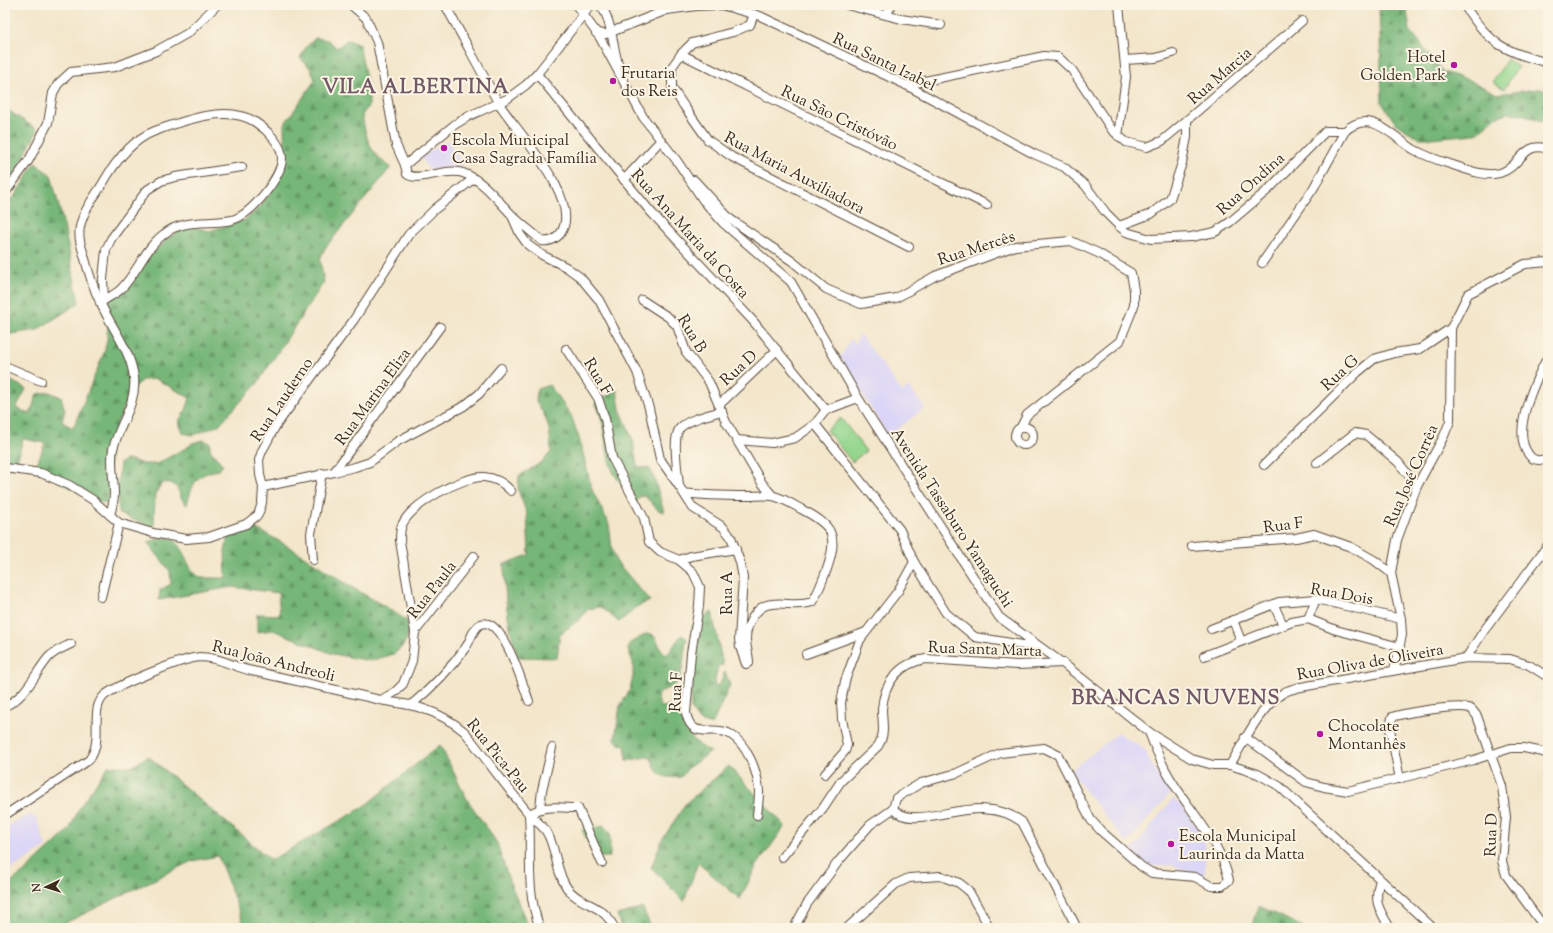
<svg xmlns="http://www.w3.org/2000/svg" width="1553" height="933" viewBox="0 0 1553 933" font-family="'Sorts Mill Goudy',serif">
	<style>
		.built { fill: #dbd6f7 }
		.green { fill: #93d58d; stroke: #678056 }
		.forest { fill: url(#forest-firs); stroke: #58704b }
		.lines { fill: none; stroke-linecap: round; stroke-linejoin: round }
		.minor-casing { stroke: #574638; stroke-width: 10 }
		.minor { stroke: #fff; stroke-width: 8 }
		.poi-dot { fill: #b5179e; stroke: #fcf5e5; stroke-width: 1.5 }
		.labels { text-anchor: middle; stroke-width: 4; stroke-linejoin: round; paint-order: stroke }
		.poi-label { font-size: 16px; fill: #3b2a1e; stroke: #fcf5e5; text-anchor: start }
		.street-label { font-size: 16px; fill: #3b2a1e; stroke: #fcf5e5 }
		.district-label { font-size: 20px; font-weight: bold; letter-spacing: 1px; fill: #705866; stroke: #fcf5e5 }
	</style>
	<defs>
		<pattern id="forest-firs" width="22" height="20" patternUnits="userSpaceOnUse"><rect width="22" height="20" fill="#76b678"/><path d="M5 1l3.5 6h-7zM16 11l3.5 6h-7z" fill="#629462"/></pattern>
	</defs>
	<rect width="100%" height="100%" fill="#fcf5e5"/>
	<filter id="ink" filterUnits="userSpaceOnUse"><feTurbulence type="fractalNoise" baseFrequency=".025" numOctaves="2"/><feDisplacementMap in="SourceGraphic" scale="8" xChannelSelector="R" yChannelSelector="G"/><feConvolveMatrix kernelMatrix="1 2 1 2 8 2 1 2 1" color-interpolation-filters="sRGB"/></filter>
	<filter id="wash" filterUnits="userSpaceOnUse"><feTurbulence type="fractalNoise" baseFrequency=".012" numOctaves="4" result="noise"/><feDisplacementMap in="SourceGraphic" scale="16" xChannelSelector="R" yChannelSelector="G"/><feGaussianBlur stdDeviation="0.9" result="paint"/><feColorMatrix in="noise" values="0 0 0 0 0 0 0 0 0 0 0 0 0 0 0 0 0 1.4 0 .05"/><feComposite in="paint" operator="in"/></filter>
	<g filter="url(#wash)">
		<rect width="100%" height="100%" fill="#f3e6cb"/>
		<g class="built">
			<path d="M448 140 463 166 429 170 421 157Z"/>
			<path d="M860 334 902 392 909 387 925 408 888 436 840 358 851 339 855 344Z"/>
			<path d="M1118 733 1144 749 1154 769 1171 792 1127 844 1070 771Z"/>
			<path d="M1173 798 1182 806 1204 838 1206 853 1204 878 1172 865 1152 866 1139 860 1132 850Z"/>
			<path d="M30 814 37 819 46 847 5 873V828Z"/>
		</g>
		<g class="green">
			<path d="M1507 59 1518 67 1504 89 1493 82Z"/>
			<path d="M841 418 866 451 852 462 826 430Z"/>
		</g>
		<g class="forest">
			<path d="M1379 5H1406L1410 30 1443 72 1467 79 1497 94 1538 89 1548 90V123L1521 114 1508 113 1496 117 1476 134 1431 138H1419L1396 124 1382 103Z"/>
			<path d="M315 38 328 40 337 48 347 40 359 44 369 93V105L362 115C366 138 370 155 391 167L325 248 320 259 324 282 257 384 219 425 194 435 182 433 179 421 186 410 190 398 156 379 142 380 130 392 109 445 110 488 107 503 96 501 35 469 45 443 23 439 16 465 5 466V385L8 379 26 389 16 408 30 414 37 394 49 392 61 397 65 410 62 422 73 428 104 353 107 340 109 300 157 249 168 238 178 232 189 226 209 231 245 220 261 206 276 184 285 167 284 125 315 80 310 68 300 58 306 47Z"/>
			<path d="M5 106 9 111 38 130 14 176 5 168Z"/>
			<path d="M35 163 51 175 64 226 79 303 37 330 5 335V204L14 197Z"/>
			<path d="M549 385 571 415 580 441 592 490 609 524 612 549 616 561 650 601 638 606 619 622 601 607 588 609 580 619 560 634 557 658 518 657C507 626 505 596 504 564L529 555 527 514 518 490 519 476 542 462 551 452C550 430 549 420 536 402L537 389Z"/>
			<path d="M617 390 620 409 633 440 637 467 649 468 653 474 664 512 658 510 645 496 639 497 635 505C631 492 617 482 612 469 603 448 607 423 595 403Z"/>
			<path d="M204 440 210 443V450L223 465 219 470C194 474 193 484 187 505 176 497 182 480 162 483L155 494 154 528 119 514 117 488 120 463 125 460H131L143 464H156L188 447 192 443Z"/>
			<path d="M252 527C287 543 318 566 350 586 371 599 389 607 408 622L409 634 403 646 394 654 370 661 333 654 273 630 257 632V614L280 615 278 593 232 587 159 600 160 590 171 584 170 571 148 543C181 526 179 551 192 570 194 573 198 576 201 578H226L225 551 228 538Z"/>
			<path d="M712 612 723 665 718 666 714 685 719 686 725 672 730 685 712 725 699 721 691 709 692 626Z"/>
			<path d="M646 634H652C659 640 659 649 666 655 673 650 675 641 682 635L687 639C684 648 683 676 678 682 672 688 663 689 657 695L660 707 672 706 679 708C682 730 692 742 711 752L689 767 681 777C661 778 658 777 651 758 643 755 636 761 627 760L625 746 619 744 615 739 620 706 630 690 633 676V662L628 650 630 643Z"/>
			<path d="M440 745 467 799 497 843 509 880 529 928H229L243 922 218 856 192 861 55 928H5V886L23 873 69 830 80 807 108 766H133L148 756 271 860 362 808Z"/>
			<path d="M729 766 785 826 756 867 740 899 698 863 684 901 651 868 662 840 686 803Z"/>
			<path d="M603 826 610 833V857H596L582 830Z"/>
			<path d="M1259 906 1303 927V928H1252Z"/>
			<path d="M643 908 651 928H621L617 915Z"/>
		</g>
	</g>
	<g filter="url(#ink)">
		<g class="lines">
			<g class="minor-casing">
				<g id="minor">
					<path d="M351 5 366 18 377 42 396 145 405 165"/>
					<path d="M445 5C463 37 480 70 498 102 514 129 585 201 560 234 555 240 550 242 542 241 532 232 521 224 512 215 498 201 483 180 463 173 446 167 417 183 407 174L405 165 454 125 469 116 507 99 526 85 537 74 591 5"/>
					<path d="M576 5 599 36 643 117 677 161 703 200 723 223 791 282 858 398 999 617 1065 665 1149 732 1192 759 1213 765H1230L1258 774 1279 786 1433 928"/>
					<path d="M599 5C611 14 613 48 618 63"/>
					<path d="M847 5 901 19 941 25"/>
					<path d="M1464 5C1491 46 1503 50 1548 63"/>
					<path d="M754 14 750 25 733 32 692 43 681 54 672 67V88L684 106 708 140 732 157 909 247"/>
					<path d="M887 15 891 5"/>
					<path d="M596 33 606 34 667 10 696 6 721 5 760 16 906 85 1034 154 1064 167 1085 185 1106 213 1119 226 1126 232 1151 239 1191 237 1215 232 1230 222 1269 189 1326 131H1345"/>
					<path d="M681 54 987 205"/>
					<path d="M1125 60 1156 58 1173 53"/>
					<path d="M537 74 650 211 753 321 826 410"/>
					<path d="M906 85 1044 56 1058 57 1072 70 1112 130 1126 142 1147 147 1162 141 1187 120"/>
					<path d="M1118 136 1126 77 1119 5"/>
					<path d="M624 180 660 141"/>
					<path d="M694 180 730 219 792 261 826 289 861 304 896 298 935 276 1015 246 1071 241 1098 253 1131 273 1134 290V306L1120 341 1027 415 1021 427"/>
					<path d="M5 193 29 160 48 123 53 93 58 84 71 72 115 67 156 51 188 33 217 5"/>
					<path d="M512 216 520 234 528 245 542 255 566 267 580 277 599 300 637 372 649 408 660 459 679 486 693 508 723 527 731 537 740 562 743 578 739 639 740 647 746 664 749 663C749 655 746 647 746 639 746 625 756 605 772 604 785 602 798 607 812 602 819 592 822 581 827 569 839 534 832 525 801 509 792 504 783 498 773 496 765 495 756 496 748 496 727 496 705 496 684 493"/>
					<path d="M1119 226 1151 214 1170 199 1182 163 1187 137V120L1302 21"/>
					<path d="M1262 263 1313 189 1345 131C1370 108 1391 135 1413 149 1425 156 1440 161 1453 165 1468 170 1485 177 1500 173 1521 167 1523 140 1548 149"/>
					<path d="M104 300 103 279 106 250 111 239 147 190 161 181 175 177 242 167"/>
					<path d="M642 300 668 317 677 326 686 352 709 382 726 422 762 483 773 496"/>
					<path d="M100 303C106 298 115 295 121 289 137 273 145 248 164 234 184 218 210 225 232 220 251 215 282 177 282 158 282 144 266 129 255 122 227 104 183 121 155 131 131 140 115 162 103 183 95 196 83 211 80 227 78 237 81 246 84 255 88 271 93 287 100 302 111 327 131 350 134 378 137 403 119 425 113 449 110 463 114 480 114 494 114 501 112 508 110 515"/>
					<path d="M566 349 598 398 605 419 612 458 644 518 649 542 660 552 679 560 693 572 700 587 699 606 691 653 686 713C692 742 713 724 730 734 747 744 758 772 759 791 759 798 758 807 757 815"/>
					<path d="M1548 356C1536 379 1510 432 1529 455 1533 461 1541 461 1548 458"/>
					<path d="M5 366 41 381"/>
					<path d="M719 405 777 350"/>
					<path d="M815 424 900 530 914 562 946 613 975 637 1041 648"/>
					<circle cx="1024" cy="436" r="9"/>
					<path d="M737 440 772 443 795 438 815 424 826 410 858 398"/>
					<path d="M1317 463 1355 433 1366 435 1398 462 1417 486"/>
					<path d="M1264 465 1358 372 1374 359 1394 353 1420 349 1451 328"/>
					<path d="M5 468 41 473 69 485 93 500 119 523 153 533 186 539 209 537 246 524 258 515 262 503 263 487 260 475 259 460 262 451 275 427 353 321 409 234 435 209 473 179"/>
					<path d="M334 472 355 467 370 462 398 441 464 406 479 394 501 368"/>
					<path d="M679 486C678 473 671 435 681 427 691 418 709 415 722 411"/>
					<path d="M263 487 334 472 440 327"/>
					<path d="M1192 546 1296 538 1314 534 1351 547 1374 560 1391 573"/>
					<path d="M313 560 311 534 322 473"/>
					<path d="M679 560 691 556 736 549"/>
					<path d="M101 597 119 523"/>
					<path d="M1274 605 1283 625"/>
					<path d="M1308 619 1316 599"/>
					<path d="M1233 620 1241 641"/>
					<path d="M1211 629 1279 602 1316 599 1401 619"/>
					<path d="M415 632 400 541C400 536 400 530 402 525 411 504 462 476 484 477 495 478 504 483 511 491"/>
					<path d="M806 654 866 632"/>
					<path d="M1204 656 1292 622 1308 619 1336 630 1400 647"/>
					<path d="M1466 658 1483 632 1548 545"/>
					<path d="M1394 670 1402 635 1401 619 1391 573 1397 540 1417 486 1444 436 1450 421 1451 328 1468 294 1525 264 1548 262"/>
					<path d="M381 700 395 692 403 684 412 661 415 632 474 556"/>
					<path d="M411 705C433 687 450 669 466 647 471 640 473 627 481 624 503 616 523 686 529 701"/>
					<path d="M5 706C26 697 34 675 48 658 54 651 63 648 71 644"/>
					<path d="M1245 737 1306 782 1324 787 1348 791 1474 760 1511 748H1524L1543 752 1548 755"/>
					<path d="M1230 765C1245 741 1258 709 1283 693 1288 690 1296 688 1301 687L1466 658 1510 659 1529 665 1548 677"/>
					<path d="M825 774 845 751 847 745 842 719 841 703 845 681 860 640 898 591 914 562"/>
					<path d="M1400 779 1390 729 1392 717C1404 713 1462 703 1471 709 1473 710 1475 714 1477 716L1502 786 1506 817 1502 861 1506 875 1545 928"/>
					<path d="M540 808 542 790 552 748"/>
					<path d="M893 809C917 835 978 788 1022 822L1077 928"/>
					<path d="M5 815 89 760C105 740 88 709 105 695 120 684 183 658 200 657 219 657 234 667 252 671 294 680 335 690 376 699 391 703 406 703 421 708 437 713 452 721 465 732 485 758 504 784 525 809 531 817 540 823 546 831 557 848 555 871 567 888 580 906 604 903 614 928"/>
					<path d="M529 815C532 855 525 890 540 928"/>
					<path d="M529 815C543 804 561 808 578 808L602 863"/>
					<path d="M782 857 823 808 841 781 878 746C886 734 882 723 882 709 884 683 899 663 926 659L1017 665 1063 663"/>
					<path d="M1380 880C1373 902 1379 909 1390 928"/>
					<path d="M794 928 807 904 838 862 870 825 893 809 896 798 921 783 957 773 1000 753 1044 748 1058 755 1091 820 1101 831 1142 867 1152 873 1195 877 1211 886H1222L1229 880C1220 838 1184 806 1165 769 1159 757 1154 745 1149 732"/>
					<path d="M847 928 896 884 909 878 941 876 959 883 968 890 990 928"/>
				</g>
			</g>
			<use href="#minor" class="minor"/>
		</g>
	</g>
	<g class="poi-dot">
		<circle cx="1454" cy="65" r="4"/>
		<circle cx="613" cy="81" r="4"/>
		<circle cx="444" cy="148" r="4"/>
		<circle cx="1320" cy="734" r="4"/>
		<circle cx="1171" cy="844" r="4"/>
	</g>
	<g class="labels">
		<g class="poi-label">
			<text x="1446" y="62" text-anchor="end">Hotel<tspan x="1446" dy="18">Golden Park</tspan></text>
			<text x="621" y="78">Frutaria<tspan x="621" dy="18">dos Reis</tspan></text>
			<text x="452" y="145">Escola Municipal<tspan x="452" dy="18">Casa Sagrada Família</tspan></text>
			<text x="1328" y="731">Chocolate<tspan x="1328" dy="18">Montanhês</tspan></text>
			<text x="1179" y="841">Escola Municipal<tspan x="1179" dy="18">Laurinda da Matta</tspan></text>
		</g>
		<g class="street-label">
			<text transform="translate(885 61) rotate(26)" y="6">Rua Santa Izabel</text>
			<text transform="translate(1219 75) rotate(-41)" y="6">Rua Marcia</text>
			<text transform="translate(840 117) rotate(26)" y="6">Rua São Cristóvão</text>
			<text transform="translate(795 172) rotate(28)" y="6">Rua Maria Auxiliadora</text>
			<text transform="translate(1250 183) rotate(-42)" y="6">Rua Ondina</text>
			<text transform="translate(691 233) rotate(48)" y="6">Rua Ana Maria da Costa</text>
			<text transform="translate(976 247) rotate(-18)" y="6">Rua Mercês</text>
			<text transform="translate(693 333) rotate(59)" y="6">Rua B</text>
			<text transform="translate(738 367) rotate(-43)" y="6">Rua D</text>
			<text transform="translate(1339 372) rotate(-43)" y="6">Rua G</text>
			<text transform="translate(599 376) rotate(59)" y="6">Rua F</text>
			<text transform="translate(372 396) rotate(-54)" y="6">Rua Marina Eliza</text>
			<text transform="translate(281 399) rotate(-56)" y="6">Rua Lauderno</text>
			<text transform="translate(1410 475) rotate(-66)" y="6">Rua José Corrêa</text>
			<text transform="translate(953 517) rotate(57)" y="6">Avenida Tassaburo Yamaguchi</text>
			<text transform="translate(1283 524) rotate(-7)" y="6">Rua F</text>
			<text transform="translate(431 589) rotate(-52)" y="6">Rua Paula</text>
			<text transform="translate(726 593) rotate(-90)" y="6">Rua A</text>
			<text transform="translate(1342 593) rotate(10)" y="6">Rua Dois</text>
			<text transform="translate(985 648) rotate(2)" y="6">Rua Santa Marta</text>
			<text transform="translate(274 660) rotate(14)" y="6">Rua João Andreoli</text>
			<text transform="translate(1370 661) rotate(-10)" y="6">Rua Oliva de Oliveira</text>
			<text transform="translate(675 692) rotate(-87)" y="6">Rua F</text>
			<text transform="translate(499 755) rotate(51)" y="6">Rua Pica-Pau</text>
			<text transform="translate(1490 835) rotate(-88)" y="6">Rua D</text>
		</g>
		<g class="district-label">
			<text x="416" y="93">VILA ALBERTINA</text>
			<text x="1176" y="704">BRANCAS NUVENS</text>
		</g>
	</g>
	<rect width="1553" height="933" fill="none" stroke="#fcf5e5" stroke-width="20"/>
	<g transform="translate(46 887) rotate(266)" stroke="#fcf5e5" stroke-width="3" paint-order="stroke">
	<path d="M0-3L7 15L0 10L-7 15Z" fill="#3b2a1e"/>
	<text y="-6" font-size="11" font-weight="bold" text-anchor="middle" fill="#3b2a1e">N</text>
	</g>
</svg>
